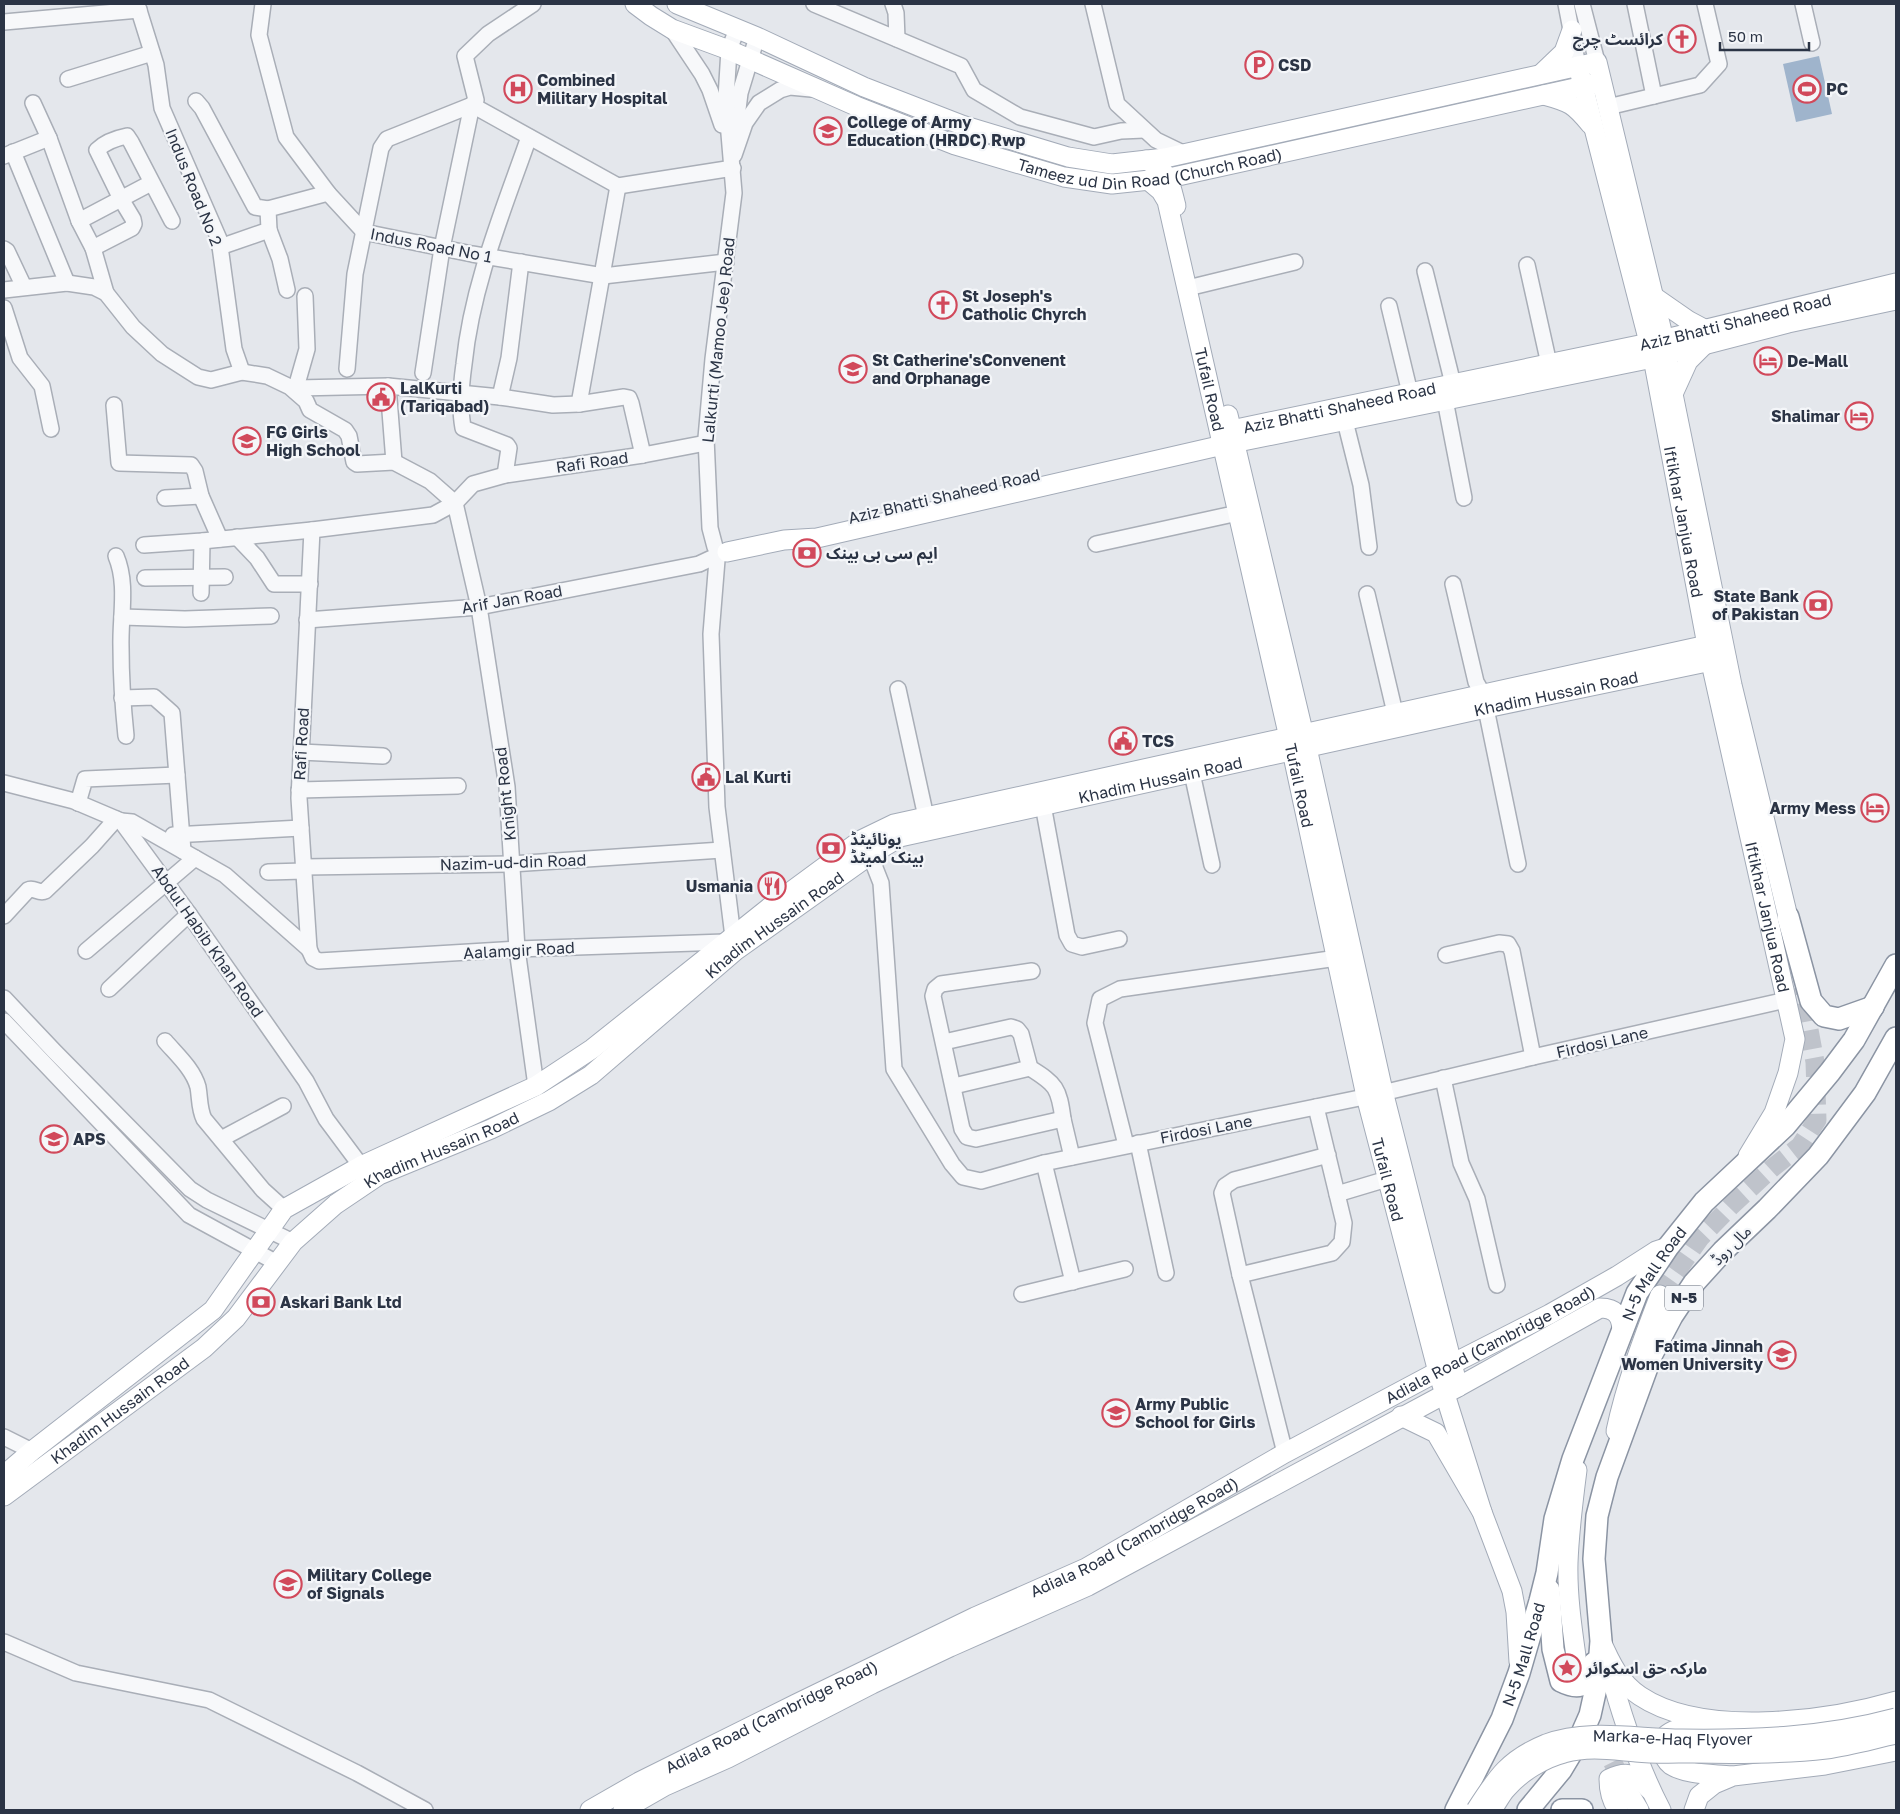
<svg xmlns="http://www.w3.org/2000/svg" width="1900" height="1814" viewBox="0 0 1900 1814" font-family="'Golos Text','Noto Sans Arabic',sans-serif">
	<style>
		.water { fill: #9fb4cc }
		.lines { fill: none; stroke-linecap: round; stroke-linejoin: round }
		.major-tunnel { stroke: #bfc3cb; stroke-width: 19; stroke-dasharray: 19 9; stroke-linecap: butt }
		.minor-casing { stroke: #a9aeb7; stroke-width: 18 }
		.major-casing { stroke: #a3abb8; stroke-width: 21 }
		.highway-casing { stroke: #8b94a3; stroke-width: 24 }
		.minor { stroke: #f7f8fa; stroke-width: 15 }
		.major { stroke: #fff; stroke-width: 19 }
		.highway { stroke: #fff; stroke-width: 21 }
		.major-bridge-casing { stroke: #a3abb8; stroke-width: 21; stroke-linecap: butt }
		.major-bridge { stroke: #fff; stroke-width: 19 }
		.labels { text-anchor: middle; stroke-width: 4.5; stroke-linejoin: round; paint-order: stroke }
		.shield { fill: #f4f6f9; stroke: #676e7b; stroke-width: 1 }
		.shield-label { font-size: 15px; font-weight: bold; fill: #2b3445 }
		.poi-label { font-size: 16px; font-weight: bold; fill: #2b3445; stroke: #f4f6f9; text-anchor: start }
		.street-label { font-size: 16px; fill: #2b3445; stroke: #f4f6f9 }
	</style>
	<rect width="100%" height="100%" fill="#e4e7ec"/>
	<path class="water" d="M1819 56 1832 114 1796 122 1783 64Z"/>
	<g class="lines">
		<g class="major-tunnel">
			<path d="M1660 1295 1700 1238 1731 1206 1771 1169 1800 1146 1817 1120 1815 1062 1801 987"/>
			<path d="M1600 1737 1624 1785"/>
		</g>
		<g class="minor-casing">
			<g id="minor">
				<path d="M137 4 156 65 162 108 219 239 234 349 242 372"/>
				<path d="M263 4 259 35 286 137 328 193 364 232 472 254 603 276 726 262"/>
				<path d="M814 4 961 66 974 90 1020 117 1094 137 1121 131 1144 130"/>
				<path d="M893 4 896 13 897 39"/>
				<path d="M1093 4 1117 104 1156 140 1185 154"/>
				<path d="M1566 4 1578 66"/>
				<path d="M1582 4 1597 62"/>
				<path d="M1635 4 1654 96"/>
				<path d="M1803 4 1812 43"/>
				<path d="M4 22 139 10"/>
				<path d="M672 29 702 74 710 90 722 125"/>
				<path d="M68 79 152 53"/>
				<path d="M196 101 202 108 255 207 268 209"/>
				<path d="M33 103 49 138 79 221 93 248 106 293"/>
				<path d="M1608 107 1700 85 1719 64 1705 4"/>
				<path d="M735 133 740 93 757 37"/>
				<path d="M13 152 67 283"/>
				<path d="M734 155 745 123 759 103 780 90 790 87 811 89"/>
				<path d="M4 156 49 138"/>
				<path d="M79 221 151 183"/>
				<path d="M269 230 280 259 287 290"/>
				<path d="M220 247 269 230 268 209 328 193"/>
				<path d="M93 248 132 228 134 224 133 219 121 199 97 150C104 143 117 138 127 136L131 142 172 221"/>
				<path d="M4 249 7 251 24 287"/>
				<path d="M1527 265 1549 364"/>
				<path d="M1425 271 1453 384"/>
				<path d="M1196 286 1295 262"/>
				<path d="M4 290 67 283 94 287 106 293 133 327 162 354 198 377 211 380 242 372 267 376 290 387 306 401 310 410 345 430 349 436 354 462 357 464 394 462 430 481 455 503 479 607 507 787 517 949 536 1086"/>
				<path d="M1389 306 1410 393"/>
				<path d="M4 308 20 358 42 386 51 429"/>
				<path d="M347 369 355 274 381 148 387 139 472 105 618 186 733 168"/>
				<path d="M423 373 442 248 472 105 476 100 465 56 488 34 533 4"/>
				<path d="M388 386 394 462"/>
				<path d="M297 388 388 386 500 397 553 405 579 404 624 397 629 398 631 403 643 455"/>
				<path d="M295 391 307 349 305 296"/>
				<path d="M500 397 509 358 521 262"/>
				<path d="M1445 400 1464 498"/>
				<path d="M579 404 618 186"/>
				<path d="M114 405 119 463 191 465 195 471 201 496 220 539"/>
				<path d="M1345 421 1361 485 1369 547"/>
				<path d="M706 443 643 455 505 475 473 484 455 503 433 515 312 530 299 798 309 949 313 958 319 961 517 949 725 942"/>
				<path d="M505 475 509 448 507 445 463 428C459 406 461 385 464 364 472 285 503 211 529 137"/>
				<path d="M165 498 201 496"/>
				<path d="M237 537 257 558 274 584H310"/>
				<path d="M1096 544 1238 513"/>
				<path d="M144 545 202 541 312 530"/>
				<path d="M715 547 710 528 706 438 713 359 734 193 726 98 729 50 737 29"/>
				<path d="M116 556C128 584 120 617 121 647 121 677 123 707 126 736"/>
				<path d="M717 560 711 634 717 807 734 945"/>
				<path d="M145 578 225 577"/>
				<path d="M1453 584 1476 682 1483 694 1518 864"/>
				<path d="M201 593 202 541"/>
				<path d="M1367 594 1395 713"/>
				<path d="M122 617 185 619 271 616"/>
				<path d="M307 620 479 607 699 564 714 557"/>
				<path d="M898 689 926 817"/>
				<path d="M122 698 154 697 172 713 183 851"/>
				<path d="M301 752 383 756"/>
				<path d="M1192 773 1212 865"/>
				<path d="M4 783 74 801 121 821 189 914 306 1081 326 1119 361 1166"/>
				<path d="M299 790 458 786"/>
				<path d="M78 803 85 779 177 775"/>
				<path d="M1043 805 1067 935 1072 944 1082 947 1119 939"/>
				<path d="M121 821 132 822 225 875 309 949"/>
				<path d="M173 835 301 828"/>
				<path d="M870 855 881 883 894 1069 952 1164 963 1177 981 1181 1044 1163 1374 1095 1533 1057 1786 1000"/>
				<path d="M304 867 511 864 722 850"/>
				<path d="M268 872 304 871"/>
				<path d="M4 916 28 890C34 887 39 894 45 891L92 846 116 819"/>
				<path d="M86 951 195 858"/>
				<path d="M1446 955 1499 943 1508 944 1512 951 1533 1057"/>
				<path d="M1032 971 941 984 935 989 933 996 962 1129 967 1137 976 1139 1063 1119 1072 1157"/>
				<path d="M109 989 189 914"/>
				<path d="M4 998 54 1051 190 1189 207 1200 293 1242"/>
				<path d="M4 1021 189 1215 277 1263"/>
				<path d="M165 1041C177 1055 193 1069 198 1087 200 1098 199 1109 204 1119L263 1190 284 1209"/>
				<path d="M944 1042 1011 1027 1017 1029 1021 1034 1030 1068C1056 1084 1059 1088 1063 1119"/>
				<path d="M1443 1078 1461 1163 1477 1199 1497 1285"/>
				<path d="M954 1086 1030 1068"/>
				<path d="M1316 1107 1344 1223 1342 1242 1332 1253 1240 1275 1222 1193 1225 1186 1234 1180 1328 1155"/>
				<path d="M221 1139 283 1106"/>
				<path d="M1138 1143 1166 1273"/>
				<path d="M1126 1145 1095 1023 1100 999 1120 989 1337 958"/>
				<path d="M1044 1163 1073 1282"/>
				<path d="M1337 1194 1387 1179"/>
				<path d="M1240 1275 1285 1453"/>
				<path d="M1022 1294 1125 1269"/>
				<path d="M4 1437 32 1451"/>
				<path d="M4 1642 76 1673 209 1700 357 1773 425 1810"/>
			</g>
		</g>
		<g class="major-casing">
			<g id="major">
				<path id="s1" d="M635 4 651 16 672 29 729 50 856 106 955 145 1064 177 1112 184 1169 178 1593 84"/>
				<path d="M677 4 757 37 864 87 962 125 1068 157 1112 164 1165 158 1597 62 1664 340 1673 394 1732 685 1788 917"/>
				<path id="s2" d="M1578 66 1653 358 1707 645 1795 1039 1788 1073 1774 1113 1748 1156"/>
				<path d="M1541 74 1564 52 1572 30"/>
				<path d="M1544 95C1570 102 1574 104 1591 125"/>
				<path d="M1146 160C1170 171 1170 183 1176 206"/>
				<path id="s3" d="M1148 180 1161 191 1167 201 1292 751 1366 1096 1438 1372 1482 1512"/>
				<path d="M1653 296 1689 321 1706 330"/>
				<path d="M1673 394 1688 361 1704 345"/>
				<path d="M1228 415 1307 748 1383 1091 1458 1387"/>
				<path id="s4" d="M1222 432 1649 343 1896 283"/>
				<path d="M727 552 784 540 817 538 1223 445 1653 358 1788 323 1896 300"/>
				<path d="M1401 1416 1436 1433 1482 1512 1512 1591 1516 1612 1519 1662"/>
				<path d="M1616 1431C1626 1384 1643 1339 1660 1295"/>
				<path d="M1577 1470C1573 1501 1569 1532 1568 1563 1567 1601 1574 1640 1579 1678"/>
				<path d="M4 1475 32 1451 213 1310 284 1209 361 1166 536 1086 592 1049 770 907 861 840 894 824 1707 645"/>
				<path id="s5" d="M4 1496 204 1348 236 1318 293 1242 336 1204 379 1175 491 1129 549 1101 591 1075 735 951 870 855 900 837 1486 708 1726 658"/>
				<path d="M1601 1641C1610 1662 1620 1683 1640 1696 1703 1738 1827 1721 1896 1701"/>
				<path d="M1609 1669C1622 1717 1638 1766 1661 1810"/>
				<path d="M1710 1724C1696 1725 1657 1727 1662 1749 1663 1755 1666 1761 1671 1765 1687 1775 1713 1774 1731 1776"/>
				<path d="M1624 1785 1639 1810"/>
				<path id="s6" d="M590 1810 639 1782 796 1704 975 1617 1086 1568 1285 1453 1452 1364 1550 1314 1617 1276 1656 1251 1668 1247"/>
				<path d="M623 1810 665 1786 728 1758 872 1684 950 1647 1088 1586 1458 1387 1600 1308C1617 1308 1622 1317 1622 1333"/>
				<path d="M1618 1810C1611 1800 1609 1791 1609 1779 1629 1769 1635 1775 1650 1790"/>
				<path d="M1694 1810 1699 1796 1714 1784 1733 1776 1825 1765 1896 1751"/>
			</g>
		</g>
		<g class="highway-casing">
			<g id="highway">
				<path d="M1788 917 1811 1001 1824 1016 1839 1019 1873 1007"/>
				<path d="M1549 1590 1553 1649 1561 1681C1583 1692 1588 1683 1594 1663"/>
				<path id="s7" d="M1456 1810 1502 1719 1519 1673 1540 1601 1547 1573 1555 1519 1573 1459 1637 1293 1668 1247 1704 1202 1785 1126 1830 1072 1854 1040 1896 965"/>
				<path d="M1528 1810 1561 1770 1579 1740 1590 1715 1598 1679 1601 1641 1594 1559 1597 1516 1607 1477 1652 1354 1672 1316 1694 1283 1723 1251 1767 1209 1818 1156 1865 1093 1896 1038"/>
				<path d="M1562 1810H1582"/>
			</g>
		</g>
		<use href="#minor" class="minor"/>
		<use href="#major" class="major"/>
		<use href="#highway" class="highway"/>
		<g class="major-bridge-casing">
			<g id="major-bridge">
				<path id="s8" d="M1476 1810C1497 1777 1509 1759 1546 1744 1589 1728 1638 1739 1682 1739 1754 1740 1826 1737 1896 1718"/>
				<path d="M1492 1810C1497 1803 1501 1794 1507 1788 1521 1772 1544 1758 1564 1753 1588 1746 1612 1750 1636 1752 1655 1754 1674 1753 1693 1753 1737 1754 1782 1754 1826 1749 1849 1746 1873 1739 1896 1734"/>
			</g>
		</g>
		<use href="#major-bridge" class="major-bridge"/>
	</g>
	<defs>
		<g id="church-ring" transform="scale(1.4375)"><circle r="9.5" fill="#f4f6f9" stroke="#d1495b" stroke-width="1.5"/><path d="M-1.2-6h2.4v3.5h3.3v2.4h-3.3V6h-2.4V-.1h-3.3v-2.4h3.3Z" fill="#d1495b"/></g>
		<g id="parking-ring" transform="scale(1.4375)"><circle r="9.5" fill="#f4f6f9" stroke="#d1495b" stroke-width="1.5"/><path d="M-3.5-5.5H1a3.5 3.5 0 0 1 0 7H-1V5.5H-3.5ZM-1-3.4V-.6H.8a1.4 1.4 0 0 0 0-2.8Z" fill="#d1495b"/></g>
		<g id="hospital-ring" transform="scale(1.4375)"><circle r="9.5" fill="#f4f6f9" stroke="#d1495b" stroke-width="1.5"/><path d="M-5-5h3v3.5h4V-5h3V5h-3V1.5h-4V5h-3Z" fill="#d1495b"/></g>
		<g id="stadium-ring" transform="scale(1.4375)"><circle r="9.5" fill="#f4f6f9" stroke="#d1495b" stroke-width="1.5"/><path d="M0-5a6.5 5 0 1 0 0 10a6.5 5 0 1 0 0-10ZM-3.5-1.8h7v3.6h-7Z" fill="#d1495b"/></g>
		<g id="university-ring" transform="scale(1.4375)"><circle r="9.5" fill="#f4f6f9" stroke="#d1495b" stroke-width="1.5"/><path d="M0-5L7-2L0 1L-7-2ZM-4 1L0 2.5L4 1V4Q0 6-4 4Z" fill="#d1495b"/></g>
		<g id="hotel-ring" transform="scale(1.4375)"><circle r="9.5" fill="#f4f6f9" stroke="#d1495b" stroke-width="1.5"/><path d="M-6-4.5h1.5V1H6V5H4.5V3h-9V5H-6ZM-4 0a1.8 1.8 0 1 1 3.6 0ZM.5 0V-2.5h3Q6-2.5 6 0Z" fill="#d1495b"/></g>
		<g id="school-ring" transform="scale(1.4375)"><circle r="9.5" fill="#f4f6f9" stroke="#d1495b" stroke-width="1.5"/><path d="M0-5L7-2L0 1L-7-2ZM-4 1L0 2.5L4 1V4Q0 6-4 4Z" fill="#d1495b"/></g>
		<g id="civic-ring" transform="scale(1.4375)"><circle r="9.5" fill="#f4f6f9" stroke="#d1495b" stroke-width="1.5"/><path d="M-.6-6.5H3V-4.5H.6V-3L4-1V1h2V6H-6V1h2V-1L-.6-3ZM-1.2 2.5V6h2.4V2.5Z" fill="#d1495b"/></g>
		<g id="bank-ring" transform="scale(1.4375)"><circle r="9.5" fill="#f4f6f9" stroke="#d1495b" stroke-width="1.5"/><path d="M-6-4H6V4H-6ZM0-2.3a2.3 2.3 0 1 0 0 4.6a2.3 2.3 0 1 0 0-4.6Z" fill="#d1495b"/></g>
		<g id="restaurant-ring" transform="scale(1.4375)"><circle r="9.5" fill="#f4f6f9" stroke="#d1495b" stroke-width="1.5"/><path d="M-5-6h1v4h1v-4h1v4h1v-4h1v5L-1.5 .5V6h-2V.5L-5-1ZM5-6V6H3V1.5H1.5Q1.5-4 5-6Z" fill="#d1495b"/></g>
		<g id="sight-ring" transform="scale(1.4375)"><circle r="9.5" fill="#f4f6f9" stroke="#d1495b" stroke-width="1.5"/><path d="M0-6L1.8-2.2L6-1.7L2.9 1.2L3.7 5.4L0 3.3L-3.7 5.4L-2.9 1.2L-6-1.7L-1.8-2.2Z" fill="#d1495b"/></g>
	</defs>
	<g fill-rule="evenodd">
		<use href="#church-ring" x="1682" y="39"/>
		<use href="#parking-ring" x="1259" y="65"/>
		<use href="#hospital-ring" x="518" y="89"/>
		<use href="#stadium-ring" x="1807" y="89"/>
		<use href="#university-ring" x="828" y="131"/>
		<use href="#church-ring" x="943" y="305"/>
		<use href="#hotel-ring" x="1768" y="361"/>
		<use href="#school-ring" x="853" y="369"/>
		<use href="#civic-ring" x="381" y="397"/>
		<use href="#hotel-ring" x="1859" y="416"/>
		<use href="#school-ring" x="247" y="441"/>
		<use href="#bank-ring" x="807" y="553"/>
		<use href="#bank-ring" x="1818" y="605"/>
		<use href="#civic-ring" x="1123" y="741"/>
		<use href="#civic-ring" x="706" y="777"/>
		<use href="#hotel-ring" x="1875" y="808"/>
		<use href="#bank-ring" x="831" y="848"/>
		<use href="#restaurant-ring" x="772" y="886"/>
		<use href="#university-ring" x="54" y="1139"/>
		<use href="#bank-ring" x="261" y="1302"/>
		<use href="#university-ring" x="1782" y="1355"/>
		<use href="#school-ring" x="1116" y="1413"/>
		<use href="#university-ring" x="288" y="1584"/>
		<use href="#sight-ring" x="1567" y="1668"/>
	</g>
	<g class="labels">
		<rect class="shield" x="1665" y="1285.5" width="38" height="25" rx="4"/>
		<g class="shield-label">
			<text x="1684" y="1303">N-5</text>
		</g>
		<g class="poi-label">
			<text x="1663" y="45" text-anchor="end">کرائسٹ چرچ</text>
			<text x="1278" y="71">CSD</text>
			<text x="537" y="86">Combined<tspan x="537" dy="18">Military Hospital</tspan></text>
			<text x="1826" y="95">PC</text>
			<text x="847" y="128">College of Army<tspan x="847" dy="18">Education (HRDC) Rwp</tspan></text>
			<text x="962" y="302">St Joseph's<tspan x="962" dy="18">Catholic Chyrch</tspan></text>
			<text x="872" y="366">St Catherine'sConvenent<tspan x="872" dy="18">and Orphanage</tspan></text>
			<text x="1787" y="367">De-Mall</text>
			<text x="400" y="394">LalKurti<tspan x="400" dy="18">(Tariqabad)</tspan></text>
			<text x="1840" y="422" text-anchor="end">Shalimar</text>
			<text x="266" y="438">FG Girls<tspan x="266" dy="18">High School</tspan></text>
			<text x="826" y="559">ایم سی بی بینک</text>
			<text x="1799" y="602" text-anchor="end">State Bank<tspan x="1799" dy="18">of Pakistan</tspan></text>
			<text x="1142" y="747">TCS</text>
			<text x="725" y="783">Lal Kurti</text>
			<text x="1856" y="814" text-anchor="end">Army Mess</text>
			<text x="850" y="845">یونائیٹڈ<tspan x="850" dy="18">بینک لمیٹڈ</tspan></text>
			<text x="753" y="892" text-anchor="end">Usmania</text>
			<text x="73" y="1145">APS</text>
			<text x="280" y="1308">Askari Bank Ltd</text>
			<text x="1763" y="1352" text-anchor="end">Fatima Jinnah<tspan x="1763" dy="18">Women University</tspan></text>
			<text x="1135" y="1410">Army Public<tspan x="1135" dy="18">School for Girls</tspan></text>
			<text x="307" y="1581">Military College<tspan x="307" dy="18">of Signals</tspan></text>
			<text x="1586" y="1674">مارکہ حق اسکوائر</text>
		</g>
		<g class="street-label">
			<text dy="6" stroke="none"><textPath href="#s1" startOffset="551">Tameez ud Din Road (Church Road)</textPath></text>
			<text transform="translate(194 187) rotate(68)" y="6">Indus Road No 2</text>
			<text transform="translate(431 245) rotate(11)" y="6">Indus Road No 1</text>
			<text dy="6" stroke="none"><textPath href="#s4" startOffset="525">Aziz Bhatti Shaheed Road</textPath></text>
			<text transform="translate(718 340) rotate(-84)" y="6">Lalkurti (Mamoo Jee) Road</text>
			<text dy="6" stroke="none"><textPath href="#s3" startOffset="222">Tufail Road</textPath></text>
			<text dy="6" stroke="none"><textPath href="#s4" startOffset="120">Aziz Bhatti Shaheed Road</textPath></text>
			<text transform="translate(592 462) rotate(-8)" y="6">Rafi Road</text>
			<text transform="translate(944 496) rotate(-13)" y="6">Aziz Bhatti Shaheed Road</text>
			<text dy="6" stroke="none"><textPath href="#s2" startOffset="468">Iftikhar Janjua Road</textPath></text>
			<text transform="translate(512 599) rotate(-10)" y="6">Arif Jan Road</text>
			<text dy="6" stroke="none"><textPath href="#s5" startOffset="1794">Khadim Hussain Road</textPath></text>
			<text transform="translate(301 744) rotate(-87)" y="6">Rafi Road</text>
			<text dy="6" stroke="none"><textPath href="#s5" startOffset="1389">Khadim Hussain Road</textPath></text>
			<text dy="6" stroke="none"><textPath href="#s3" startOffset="628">Tufail Road</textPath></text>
			<text transform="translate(505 794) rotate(-96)" y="6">Knight Road</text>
			<text transform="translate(513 862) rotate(-2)" y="6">Nazim-ud-din Road</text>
			<text dy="6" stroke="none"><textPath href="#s2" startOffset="872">Iftikhar Janjua Road</textPath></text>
			<text dy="6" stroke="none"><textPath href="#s5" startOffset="969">Khadim Hussain Road</textPath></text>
			<text transform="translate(208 941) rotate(55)" y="6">Abdul Habib Khan Road</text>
			<text transform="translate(519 950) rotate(-3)" y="6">Aalamgir Road</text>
			<text transform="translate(1602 1042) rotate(-13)" y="6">Firdosi Lane</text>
			<text transform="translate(1206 1129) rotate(-11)" y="6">Firdosi Lane</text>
			<text dy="6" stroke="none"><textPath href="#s5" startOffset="564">Khadim Hussain Road</textPath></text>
			<text dy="6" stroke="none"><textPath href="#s3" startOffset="1032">Tufail Road</textPath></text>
			<text transform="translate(1731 1245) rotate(-45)" y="6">مال روڈ</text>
			<text dy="6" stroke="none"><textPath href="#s7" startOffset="575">N-5 Mall Road</textPath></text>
			<text dy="6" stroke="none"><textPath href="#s6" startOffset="1014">Adiala Road (Cambridge Road)</textPath></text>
			<text dy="6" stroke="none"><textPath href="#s5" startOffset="144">Khadim Hussain Road</textPath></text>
			<text dy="6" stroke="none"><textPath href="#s6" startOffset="609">Adiala Road (Cambridge Road)</textPath></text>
			<text dy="6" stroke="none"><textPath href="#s7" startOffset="170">N-5 Mall Road</textPath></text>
			<text dy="6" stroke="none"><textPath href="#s6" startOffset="204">Adiala Road (Cambridge Road)</textPath></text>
			<text dy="6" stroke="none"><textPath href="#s8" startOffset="226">Marka-e-Haq Flyover</textPath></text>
		</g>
	</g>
	<rect width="1900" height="1814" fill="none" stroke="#2b3445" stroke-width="10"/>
	<path d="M1720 42v8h89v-8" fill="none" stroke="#2b3445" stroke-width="2.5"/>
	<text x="1728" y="42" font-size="15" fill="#2b3445" stroke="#f4f6f9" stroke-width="4" paint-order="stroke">50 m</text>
</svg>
